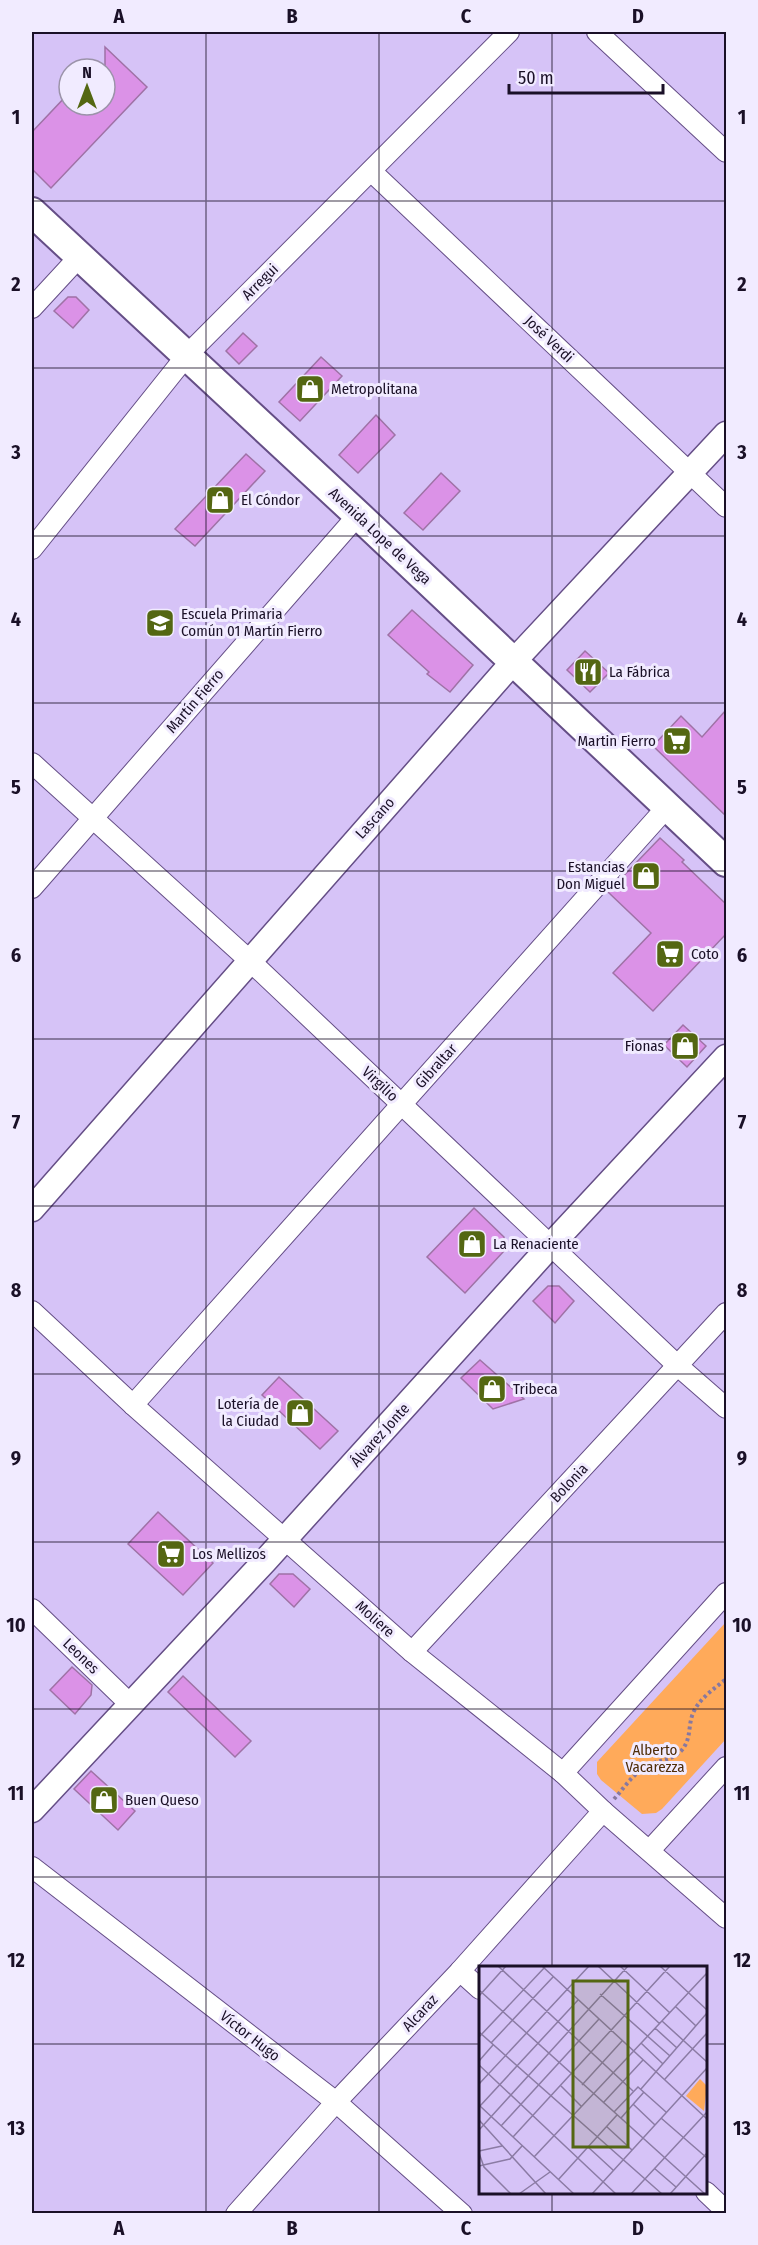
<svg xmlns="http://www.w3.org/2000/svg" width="758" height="2245" viewBox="0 0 758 2245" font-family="'Fira Sans Condensed',sans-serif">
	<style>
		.green { fill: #ffaa5a }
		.building { fill: #db92e7; stroke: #9f72a6; stroke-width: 1.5 }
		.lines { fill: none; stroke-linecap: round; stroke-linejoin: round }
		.minor-casing { stroke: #654e86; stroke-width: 22 }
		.tertiary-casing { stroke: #654e86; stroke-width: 27 }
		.secondary-casing { stroke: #654e86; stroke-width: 32 }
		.path { stroke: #8778a0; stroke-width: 4; stroke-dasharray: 3 3; stroke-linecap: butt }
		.minor { stroke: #fff; stroke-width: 20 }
		.tertiary { stroke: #fff; stroke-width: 24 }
		.secondary { stroke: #fff; stroke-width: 28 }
		.grid { fill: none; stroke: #1a1027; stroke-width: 1.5; stroke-opacity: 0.55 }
		.labels { text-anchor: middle; stroke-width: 6; stroke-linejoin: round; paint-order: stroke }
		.street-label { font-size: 15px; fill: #1a1027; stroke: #f1ebff }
		.poi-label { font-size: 15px; fill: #1a1027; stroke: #f1ebff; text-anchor: start }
		.park-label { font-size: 15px; fill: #4f2d09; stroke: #f1ebff }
		.inset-road { fill: none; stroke: #8b7ba4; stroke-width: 1.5 }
		.view { fill: #546712; fill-opacity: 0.15; stroke: #546712; stroke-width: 3 }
		.inset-edge { fill: none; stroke: #1a1027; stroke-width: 3 }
		.neatline { fill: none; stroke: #1a1027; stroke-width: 2 }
		.grid-label { font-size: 20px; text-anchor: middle; font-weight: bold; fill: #1a1027 }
	</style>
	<rect width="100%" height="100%" fill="#d6c3f7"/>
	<path class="green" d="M726 1622V1739L662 1809 656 1813 642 1814 601 1780 597 1774V1762Z"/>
	<g class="building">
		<path d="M105 47 147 87 51 188 32 169V132L69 93V105H105Z"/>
		<path d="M68 297H76L89 310 73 328 54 311Z"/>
		<path d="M243 333 257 346 239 364 226 351Z"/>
		<path d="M321 357 342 376 300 421 279 402Z"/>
		<path d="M376 415 395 435 358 473 339 455Z"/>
		<path d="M246 454 265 471 195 546 175 529Z"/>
		<path d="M441 473 460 491 423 530 404 513Z"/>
		<path d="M412 610 473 665 450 692 427 674 429 672 388 635Z"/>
		<path d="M585 651 609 673 590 692 567 670Z"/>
		<path d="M726 710V816L653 746 681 716 702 737Z"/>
		<path d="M660 838 684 860 682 862 726 904V934L653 1011 613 973 651 933 608 892Z"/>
		<path d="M683 1025 706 1046 687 1067 664 1045Z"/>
		<path d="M474 1208 504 1237V1251L465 1293 427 1257Z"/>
		<path d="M548 1286H559L574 1301 555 1323 533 1301Z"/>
		<path d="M480 1360 524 1399 493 1409 461 1378Z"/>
		<path d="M279 1377 338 1431 320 1449 262 1395Z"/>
		<path d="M158 1512 213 1563 183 1595 128 1544Z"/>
		<path d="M279 1574H293L310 1589 294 1607 270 1584Z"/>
		<path d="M72 1667 92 1685 91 1695 75 1714 50 1690Z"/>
		<path d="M183 1676 251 1741 235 1757 168 1692Z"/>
		<path d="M91 1771 135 1811 118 1830 74 1789Z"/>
	</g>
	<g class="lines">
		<g class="minor-casing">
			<g id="minor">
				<path d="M597 32 726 152"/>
				<path d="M371 171 726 507"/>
				<path d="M32 308 80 256"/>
				<path d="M32 549 187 355 509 32"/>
				<path d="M32 763 249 960 678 1366 726 1408"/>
				<path d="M32 888 358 515"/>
				<path d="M32 1311 133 1405 412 1652 563 1773 603 1811 726 1918"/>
				<path d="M133 1405 667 807"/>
				<path d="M32 1609 130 1704"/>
				<path d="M412 1652 726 1313"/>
				<path d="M563 1773 726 1593"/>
				<path d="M650 1850 726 1767"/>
				<path d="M32 1867 336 2102 462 2214"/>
				<path d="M460 1971 480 1989"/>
				<path d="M706 2192 726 2211"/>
				<path d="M236 2214 336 2102 460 1971 603 1811"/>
			</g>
		</g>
		<g class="tertiary-casing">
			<g id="tertiary">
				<path d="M32 1209 514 661 726 434"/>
				<path d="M32 1810 265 1561 551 1245 726 1057"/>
			</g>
		</g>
		<g class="secondary-casing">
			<path id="secondary" d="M32 212 358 515 726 862"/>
		</g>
		<path class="path" d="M614 1799C626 1786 635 1770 652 1764 663 1759 672 1760 681 1751 691 1740 688 1729 692 1716 697 1700 714 1689 726 1679"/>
		<use href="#minor" class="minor"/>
		<use href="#tertiary" class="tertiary"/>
		<use href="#secondary" class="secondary"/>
	</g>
	<path class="grid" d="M206 32V2214M379 32V2214M552 32V1968M32 201H726M32 368H726M32 536H726M32 703H726M32 871H726M32 1039H726M32 1206H726M32 1374H726M32 1542H726M32 1709H726M32 1877H726M32 2044H480M706 2044H726M552 2192V2214"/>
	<defs>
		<g id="shop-square" transform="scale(1.5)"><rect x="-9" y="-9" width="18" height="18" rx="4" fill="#546712" stroke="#f1ebff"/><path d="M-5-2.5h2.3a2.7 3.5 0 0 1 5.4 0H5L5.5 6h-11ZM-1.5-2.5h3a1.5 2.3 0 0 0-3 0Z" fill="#fff"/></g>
		<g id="school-square" transform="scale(1.5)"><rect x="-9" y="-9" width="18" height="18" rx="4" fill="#546712" stroke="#f1ebff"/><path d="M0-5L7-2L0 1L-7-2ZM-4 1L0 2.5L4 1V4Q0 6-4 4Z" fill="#fff"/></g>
		<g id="restaurant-square" transform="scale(1.5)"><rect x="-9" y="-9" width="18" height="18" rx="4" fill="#546712" stroke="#f1ebff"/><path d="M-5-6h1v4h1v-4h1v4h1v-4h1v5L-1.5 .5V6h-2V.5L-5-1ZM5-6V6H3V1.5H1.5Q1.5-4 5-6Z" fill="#fff"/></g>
		<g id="supermarket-square" transform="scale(1.5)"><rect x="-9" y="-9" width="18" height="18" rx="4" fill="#546712" stroke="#f1ebff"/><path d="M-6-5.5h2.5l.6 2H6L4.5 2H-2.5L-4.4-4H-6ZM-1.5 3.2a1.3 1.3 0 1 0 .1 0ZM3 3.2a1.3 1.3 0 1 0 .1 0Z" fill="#fff"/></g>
	</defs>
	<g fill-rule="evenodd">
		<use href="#shop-square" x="310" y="389"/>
		<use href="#shop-square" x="220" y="500"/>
		<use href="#school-square" x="160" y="623"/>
		<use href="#restaurant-square" x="588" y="672"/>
		<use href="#supermarket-square" x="677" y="741"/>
		<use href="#shop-square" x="646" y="876"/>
		<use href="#supermarket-square" x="670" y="954"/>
		<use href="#shop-square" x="685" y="1046"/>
		<use href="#shop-square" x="472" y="1244"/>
		<use href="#shop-square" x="492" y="1389"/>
		<use href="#shop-square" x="300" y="1413"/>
		<use href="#supermarket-square" x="171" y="1554"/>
		<use href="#shop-square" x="104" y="1800"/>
	</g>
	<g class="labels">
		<g class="street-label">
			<text transform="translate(260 282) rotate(-45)" y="5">Arregui</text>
			<text transform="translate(549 339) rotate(43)" y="5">José Verdi</text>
			<text transform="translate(380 536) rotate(43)" y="5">Avenida Lope de Vega</text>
			<text transform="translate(195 701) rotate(-49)" y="5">Martín Fierro</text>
			<text transform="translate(375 818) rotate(-48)" y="5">Lascano</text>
			<text transform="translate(436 1066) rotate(-48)" y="5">Gibraltar</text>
			<text transform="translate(380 1084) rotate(43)" y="5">Virgilio</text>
			<text transform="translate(380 1435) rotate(-48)" y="5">Álvarez Jonte</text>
			<text transform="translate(569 1483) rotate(-47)" y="5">Bolonia</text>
			<text transform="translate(375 1619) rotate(42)" y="5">Moliere</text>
			<text transform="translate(81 1656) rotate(44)" y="5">Leones</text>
			<text transform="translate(420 2013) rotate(-47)" y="5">Alcaraz</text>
			<text transform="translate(250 2036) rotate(38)" y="5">Víctor Hugo</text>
		</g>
		<g class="poi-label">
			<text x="331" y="394">Metropolitana</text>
			<text x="241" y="505">El Cóndor</text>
			<text x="181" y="619">Escuela Primaria<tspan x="181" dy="17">Común 01 Martín Fierro</tspan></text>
			<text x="609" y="677">La Fábrica</text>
			<text x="656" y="746" text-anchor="end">Martin Fierro</text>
			<text x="625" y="872" text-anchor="end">Estancias<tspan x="625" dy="17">Don Miguel</tspan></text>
			<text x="691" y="959">Coto</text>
			<text x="664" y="1051" text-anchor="end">Fionas</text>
			<text x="493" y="1249">La Renaciente</text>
			<text x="513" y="1394">Tribeca</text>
			<text x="279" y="1409" text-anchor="end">Lotería de<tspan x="279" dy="17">la Ciudad</tspan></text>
			<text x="192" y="1559">Los Mellizos</text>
			<text x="125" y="1805">Buen Queso</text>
		</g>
		<g class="park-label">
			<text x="655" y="1755">Alberto<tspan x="655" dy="17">Vacarezza</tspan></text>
		</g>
	</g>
	<g transform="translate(479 1966)">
		<rect width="228" height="228" fill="#d6c3f7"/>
		<path d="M221 113 228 120 225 145 207 130Z" fill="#ffaa5a"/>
		<path class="inset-road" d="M19 0 154 125M63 0 228 153M119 0 181 58M141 0 191 47M181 0 228 44M0 24 226 228M121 28 191 90M0 30 27 0M197 41 217 60M183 55 228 96M176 62 198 82M0 66 183 228M0 71 66 1M12 77 74 11M162 77 184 98M0 95 14 79M0 99 137 228M186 113 228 67M0 118 110 0M103 119 143 75M82 120 103 141M162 123 228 47M124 137 164 94M154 138 176 159M1 140 99 34M1 140 95 228M135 146 159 121 187 146M142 152 165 126M182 152 228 192M0 154 67 228M22 160 120 53M127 160 153 184M0 164 149 0M34 171 191 0M109 181 134 204M0 185 23 180M0 187 5 201 32 228M55 191 228 7M0 200 31 193 43 180M175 202 197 221M79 214 138 149M40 228 71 206M113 228 228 102M152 228 228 146M191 228 228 187"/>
		<path class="view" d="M94 15H149V181H94Z"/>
		<rect width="228" height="228" class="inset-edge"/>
	</g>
	<rect width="758" height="2245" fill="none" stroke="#f1ebff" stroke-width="66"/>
	<g transform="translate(87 87)"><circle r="28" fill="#f1ebff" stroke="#9b93a9" stroke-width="1.5"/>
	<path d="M0-4.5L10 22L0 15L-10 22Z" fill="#546712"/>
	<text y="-9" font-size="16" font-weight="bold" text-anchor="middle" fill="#1a1027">N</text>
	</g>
	<path d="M509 84v9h154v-9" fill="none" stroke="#1a1027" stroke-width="3"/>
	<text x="518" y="84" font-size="18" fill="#1a1027" stroke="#f1ebff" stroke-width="4.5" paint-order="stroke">50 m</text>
	<rect x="33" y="33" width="692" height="2179" class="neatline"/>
	<g class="grid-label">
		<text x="119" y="23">A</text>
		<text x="292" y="23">B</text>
		<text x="466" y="23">C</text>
		<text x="638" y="23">D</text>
		<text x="16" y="124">1</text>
		<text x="742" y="124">1</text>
		<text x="16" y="291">2</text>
		<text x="742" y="291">2</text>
		<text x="16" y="459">3</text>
		<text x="742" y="459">3</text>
		<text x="16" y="626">4</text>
		<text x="742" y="626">4</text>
		<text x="16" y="794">5</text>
		<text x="742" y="794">5</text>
		<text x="16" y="962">6</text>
		<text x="742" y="962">6</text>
		<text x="16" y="1129">7</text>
		<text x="742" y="1129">7</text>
		<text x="16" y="1297">8</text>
		<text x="742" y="1297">8</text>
		<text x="16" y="1465">9</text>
		<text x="742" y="1465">9</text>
		<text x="16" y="1632">10</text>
		<text x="742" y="1632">10</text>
		<text x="16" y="1800">11</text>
		<text x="742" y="1800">11</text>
		<text x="16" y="1967">12</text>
		<text x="742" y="1967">12</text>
		<text x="16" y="2135">13</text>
		<text x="742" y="2135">13</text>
		<text x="119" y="2235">A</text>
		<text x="292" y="2235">B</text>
		<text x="466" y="2235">C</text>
		<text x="638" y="2235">D</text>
	</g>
</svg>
